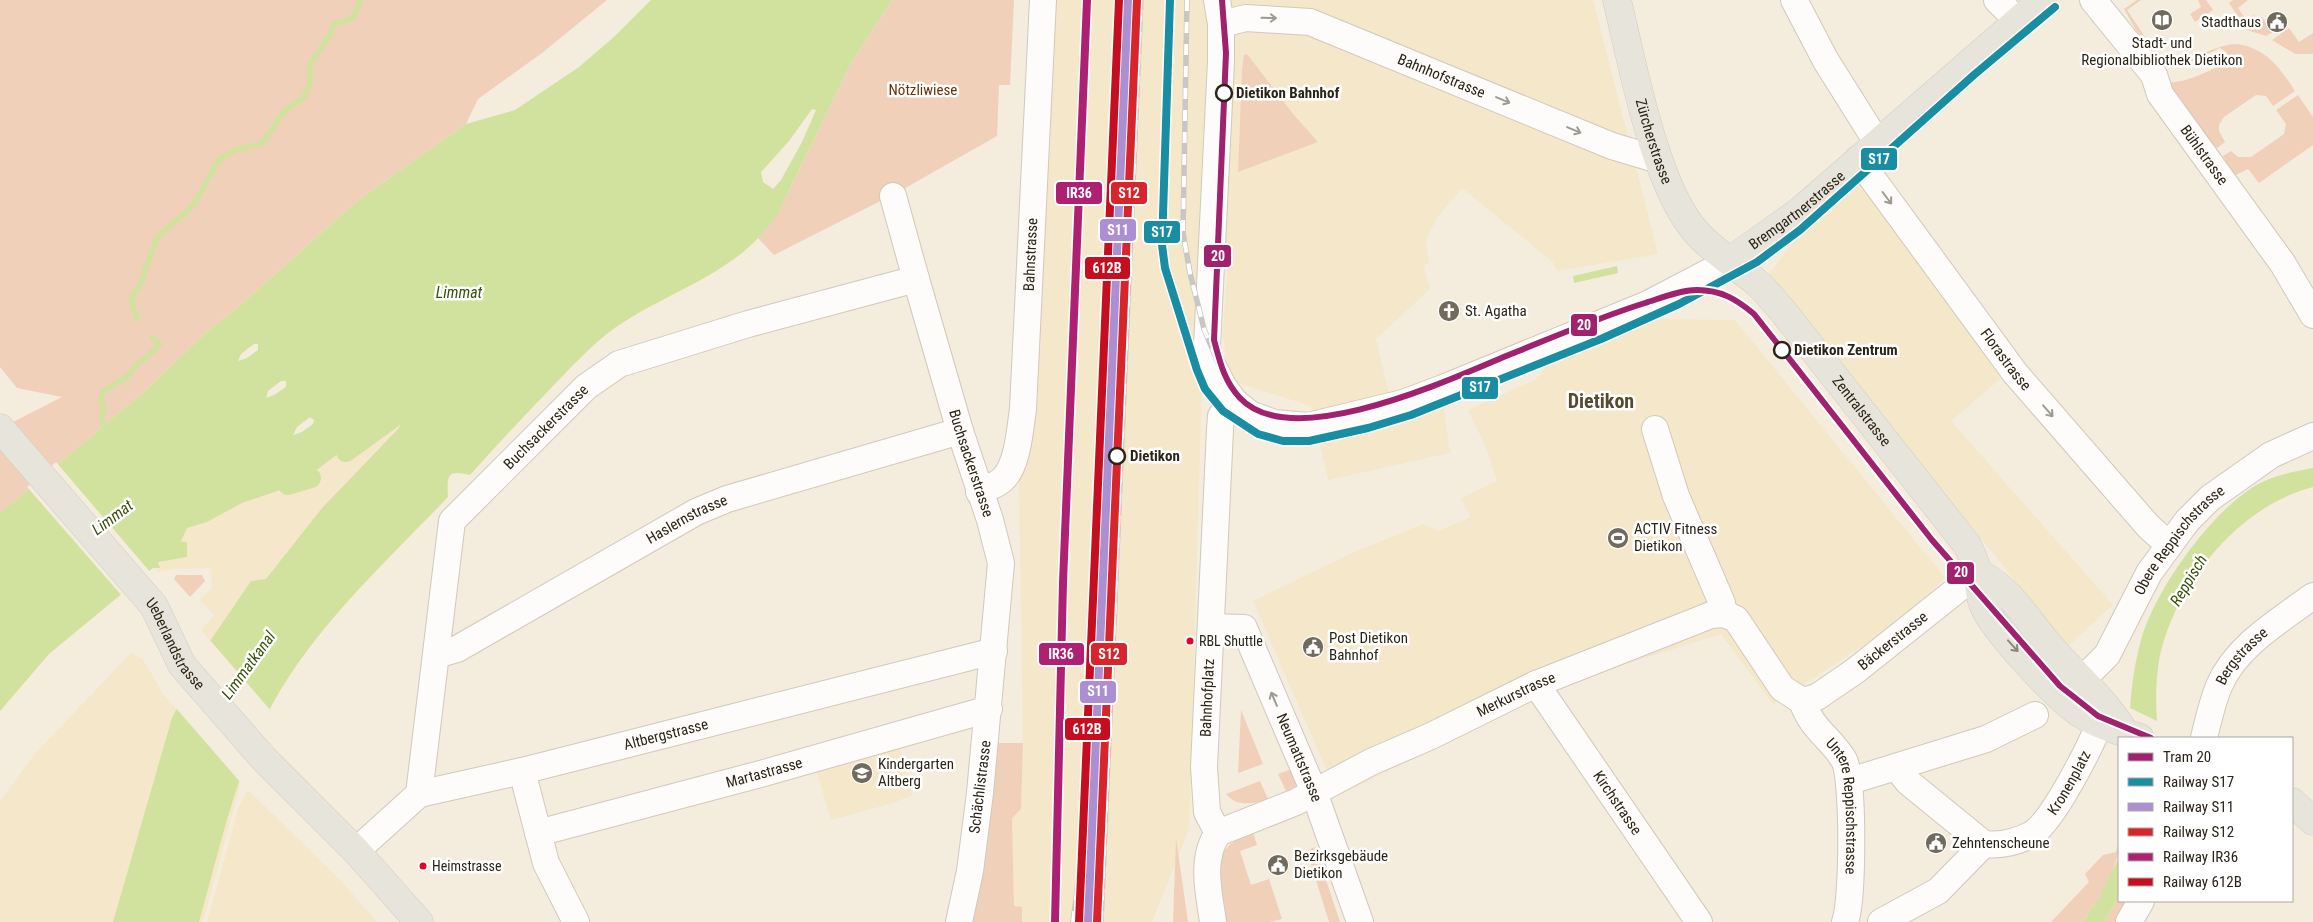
<svg xmlns="http://www.w3.org/2000/svg" width="2313" height="922" viewBox="0 0 2313 922" font-family="'Roboto Condensed',sans-serif">
	<style>
		.built { fill: #f5e7c9 }
		.green { fill: #f1d0ba }
		.water { fill: #d0e29e; fill-rule: evenodd }
		.pier { fill: #f4ecdd }
		.lines { fill: none; stroke-linecap: round; stroke-linejoin: round }
		.stream { stroke: #d0e29e; stroke-width: 5.5 }
		.canal { stroke: #d0e29e; stroke-width: 20 }
		.minor-casing { stroke: #d0c9bc; stroke-width: 28 }
		.major-casing { stroke: #d1ccc5; stroke-width: 29 }
		.minor { stroke: #fdfcfa; stroke-width: 26 }
		.major { stroke: #e7e5db; stroke-width: 28 }
		.rail-casing { stroke: #cac7c3; stroke-width: 5.5 }
		.rail { stroke: #fff; stroke-width: 4; stroke-dasharray: 11; stroke-linecap: butt }
		.rail-1-casing { stroke: #fff; stroke-width: 11 }
		.rail-2-casing { stroke: #fff; stroke-width: 11 }
		.rail-3-casing { stroke: #fff; stroke-width: 11 }
		.rail-4-casing { stroke: #fff; stroke-width: 11 }
		.rail-5-casing { stroke: #fff; stroke-width: 11 }
		.rail-1 { stroke: #198ea3; stroke-width: 8 }
		.rail-2 { stroke: #ac8fd1; stroke-width: 8 }
		.rail-3 { stroke: #d8242b; stroke-width: 8 }
		.rail-4 { stroke: #ae2071; stroke-width: 8 }
		.rail-5 { stroke: #c50e1f; stroke-width: 8 }
		.tram-1-casing { stroke: #fff; stroke-width: 10 }
		.tram-1 { stroke: #a0216e; stroke-width: 6 }
		.oneway { stroke: #9e9b94 }
		.oneway2 { stroke: #89857a }
		.stop-dot { fill: #fff; stroke: #2b2518; stroke-width: 2.5 }
		.bus-dot { fill: #e4002b; stroke: #fff; stroke-width: 2 }
		.labels { text-anchor: middle; stroke-width: 5; stroke-linejoin: round; paint-order: stroke }
		.bus-label { font-size: 14px; fill: #2b2518; stroke: #fff; text-anchor: start }
		.poi-label { font-size: 15px; fill: #2b2518; stroke: #fff; text-anchor: start }
		.street-label { font-size: 15px; fill: #2b2518; stroke: #fff }
		.park-label { font-size: 15px; fill: #66310c; stroke: #fff }
		.stop-label { font-size: 15px; font-weight: bold; fill: #2b2518; stroke: #fff; text-anchor: start }
		.water-label { font-size: 16px; font-style: italic; fill: #3d4e0b; stroke: #fff }
		.district-label { font-size: 20px; font-weight: bold; fill: #584a2c; stroke: #fff }
		.line-badge { stroke: #fff; stroke-width: 2 }
		.badge-label { font-size: 14px; text-anchor: middle; font-weight: bold; fill: #fff }
	</style>
	<rect width="100%" height="100%" fill="#f4ecdd"/>
	<g class="built">
		<path d="M1047 0H1593L1658 254 1557 271 1553 262 1462 188 1437 218 1426 240 1429 263 1424 265 1430 289 1376 339 1389 394 1435 377 1444 409 1450 453 1328 480 1311 406 1229 380 1223 335 1228 260 1204 313 1189 829 1152 922H1022V907H1014L1012 817 1021 809 1023 743 1018 420Z"/>
		<path d="M1875 167 2019 363 1951 421 2113 605 2068 646 1768 275 1792 244Z"/>
		<path d="M1645 319 1735 320 1945 578 1895 625 1773 704 1721 634 1560 685 1338 796 1253 601 1352 553 1423 524 1438 531 1471 517 1461 498 1497 481 1487 450 1468 410 1535 380 1547 366Z"/>
		<path d="M398 410 403 418 399 428 322 508 266 579 251 581 210 641 201 630 214 615 200 600 212 587 211 568 173 569 158 572 155 568 159 569 158 562 187 557 182 542 177 541 187 528 207 522 232 507 289 487 288 484 310 475Z"/>
		<path d="M131 653 143 660 164 695 241 782 203 922H0V801L34 755Z"/>
		<path d="M897 739 912 795 893 803 831 820 814 762Z"/>
		<path d="M248 790 341 881 377 922H207L239 806Z"/>
	</g>
	<g class="green">
		<path d="M0 0H607L542 53 478 99 466 124 361 198 244 302 209 330 146 390 0 513V434L13 422 62 397 17 388 0 367Z"/>
		<path d="M892 0H1014L1010 85H999L997 136 900 191 774 255 758 238 779 211 851 63Z"/>
		<path d="M2137 0H2141L2127 10 2149 43 2162 35 2166 41C2145 55 2134 25 2124 9Z"/>
		<path d="M2198 0H2206L2213 10 2195 22 2190 14 2201 7Z"/>
		<path d="M2233 0H2248L2238 8 2246 20 2254 15 2257 20 2262 17 2273 32 2266 36 2247 30 2229 3Z"/>
		<path d="M2289 28 2299 42 2313 33V54H2295L2272 40Z"/>
		<path d="M2238 44C2267 49 2280 68 2295 91L2273 106 2266 96 2256 95 2224 117 2219 125V131L2225 142 2217 148 2214 145 2210 148 2165 83C2190 82 2207 72 2228 61L2227 53 2220 48 2192 61 2179 63C2200 57 2217 44 2238 44Z"/>
		<path d="M1247 54 1294 115 1318 142 1238 172 1242 70 1244 55Z"/>
		<path d="M2298 95 2313 117V145L2259 183 2248 169 2234 176 2222 164 2226 161 2223 156 2231 151 2238 157H2251L2284 134 2286 124 2276 110Z"/>
		<path d="M176 575H202L205 581 190 597 174 579Z"/>
		<path d="M1241 710 1263 764 1238 773Z"/>
		<path d="M992 743H1023L1021 809 1012 818 1014 906 1022 907V922H971Z"/>
		<path d="M1297 767 1300 784 1286 791 1278 774Z"/>
		<path d="M1260 781 1268 799C1254 804 1236 807 1226 794Z"/>
		<path d="M1253 833 1257 845 1240 851 1251 885 1269 879 1282 919 1270 922H1224C1221 899 1209 860 1232 843 1238 839 1247 836 1253 833Z"/>
		<path d="M1176 838 1188 922H1173Z"/>
		<path d="M2119 840C2119 872 2100 895 2083 922H2051L2089 882 2085 874 2103 855 2116 852Z"/>
		<path d="M1315 847 1340 922H1329L1307 851Z"/>
		<path d="M2119 897V901H2129L2117 922H2104Z"/>
	</g>
	<g class="water">
		<path d="M651 0H892L851 63 779 211C741 275 665 290 608 333 588 349 571 367 553 386 525 415 497 445 470 475 446 469 447 476 448 497 386 562 317 624 273 703 236 770 220 848 199 922H113L172 718 210 641 251 581 266 579 322 508 399 428 403 418 400 412 395 411 310 475 288 484 289 487 242 503 207 522 187 528 181 541H177L187 542V557L158 562 160 568H153L49 654 0 711V513L146 390 209 330 244 302 361 198 466 124 515 110 579 67 615 36ZM812 109 816 110 802 142 781 180 773 189 763 182 761 172 789 141ZM254 344H258V350L247 358 238 361 241 354ZM281 381H286V387L274 395 266 398 268 391ZM310 417 314 420 313 424 302 432 293 435 297 427Z"/>
		<path d="M1617 266 1618 273 1574 283 1573 276Z"/>
		<path d="M2313 468V487C2241 505 2179 580 2161 651 2155 674 2155 715 2159 738H2130C2129 704 2132 674 2141 640 2155 590 2210 513 2255 486 2273 475 2293 472 2313 468Z"/>
		<path d="M2119 858V897L2104 922H2083L2101 894Z"/>
	</g>
	<g class="pier">
		<path d="M56 462 151 573 122 596 27 487Z"/>
		<path d="M209 639 272 712 241 783 175 707Z"/>
		<path d="M2126 706 2157 721 2161 738H2128Z"/>
	</g>
	<g class="lines">
		<g class="stream">
			<path d="M137 319 131 299 140 285 157 237 192 207 219 159 238 149 262 144 284 111 304 97 310 83V64L329 36 334 24 352 18 361 0"/>
			<path d="M106 432 102 419 104 408 100 399 104 390 128 376 133 368 160 345 152 338"/>
		</g>
		<g class="canal">
			<path d="M346 452 394 417 391 414"/>
			<path d="M288 485 311 478"/>
		</g>
		<g class="minor-casing">
			<g id="minor">
				<path d="M1217 0 1221 24V61L1207 346 1209 358 1223 386 1234 401 1250 414 1274 423 1308 426 1403 403 1443 388 1648 304 1730 261"/>
				<path d="M1794 0 1826 61 1877 142"/>
				<path d="M1997 0 2017 20"/>
				<path id="s1" d="M2093 0 2154 75 2160 94 2283 264 2313 315"/>
				<path id="s2" d="M1221 24 1246 18 1310 22 1612 146 1659 160"/>
				<path id="s3" d="M1858 159 2015 373 2148 526 2169 545"/>
				<path d="M893 196 916 279"/>
				<path d="M1655 429 1676 496 1722 603 1724 614"/>
				<path id="s4" d="M979 492C987 488 998 485 1004 478 1018 463 1020 429 1023 409L1043 0"/>
				<path id="s5" d="M1211 627 1244 628 1314 792 1360 922"/>
				<path id="s6" d="M436 655 457 649 696 512 727 499 960 431"/>
				<path id="s7" d="M2082 680 2107 655 2149 573 2187 521 2210 498 2271 455 2313 436"/>
				<path id="s8" d="M1536 684 1699 922"/>
				<path id="s9" d="M1802 701C1812 730 1830 737 1844 760 1854 778 1853 902 1845 922"/>
				<path id="s10" d="M1802 701 1817 697 1855 671 1978 573"/>
				<path id="s11" d="M2204 738C2208 721 2212 703 2219 686 2236 646 2279 621 2313 596"/>
				<path id="s12" d="M1896 767 1908 782 1984 844C2001 846 2017 842 2032 834 2053 821 2089 749 2099 725"/>
				<path d="M522 771 546 863 576 922"/>
				<path d="M1850 781 1986 739 2035 715"/>
				<path id="s13" d="M419 794 452 521 586 387 619 364 748 324 916 279 960 431 990 520 1001 563 980 793 970 871 959 922"/>
				<path id="s14" d="M538 833 764 773 989 709"/>
				<path id="s15" d="M1218 833 1296 802 1371 762 1431 736 1536 684 1711 615 1724 614 1736 619 1782 688 1802 701"/>
				<path id="s16" d="M1218 833 1207 812 1204 767 1220 430 1221 416 1234 401"/>
				<path id="s17" d="M356 851 419 794 522 771 994 651"/>
				<path d="M1213 922C1209 893 1200 859 1218 833"/>
				<path d="M1881 922 1938 891 1984 844"/>
				<path d="M2129 922 2141 901"/>
			</g>
		</g>
		<g class="major-casing">
			<g id="major">
				<path id="s18" d="M1617 0C1632 62 1655 188 1697 233 1714 252 1737 266 1756 282 1766 290 1773 301 1782 310L1968 546C1971 555 1977 565 1978 574 1980 584 1979 594 1983 604 1992 629 2058 699 2081 714 2099 725 2119 731 2140 738"/>
				<path id="s19" d="M1730 261 1800 211 2042 0"/>
				<path id="s20" d="M0 428 154 606 182 665 263 758 356 851 419 922"/>
				<path d="M1978 573C2012 589 2030 625 2055 652 2079 678 2106 702 2125 733"/>
				<path d="M2292 802 2313 821"/>
			</g>
		</g>
		<use href="#minor" class="minor"/>
		<use href="#major" class="major"/>
		<g class="rail-casing">
			<g id="rail">
				<path d="M1187 0 1183 233 1190 273 1204 329 1221 370"/>
				<path d="M1073 922 1088 805 1098 693"/>
				<path d="M1101 922 1141 0"/>
			</g>
		</g>
		<use href="#rail" class="rail"/>
		<g class="rail-1-casing">
			<path id="rail-1" d="M1170 0 1162 245 1165 268 1197 370 1205 389 1223 411 1258 434 1283 441H1309L1368 428 1411 415 1601 339 1679 304 1757 262 1800 230 1975 74 2055 7"/>
		</g>
		<g class="rail-2-casing">
			<path id="rail-2" d="M1088 922 1128 0"/>
		</g>
		<g class="rail-3-casing">
			<path id="rail-3" d="M1097 922 1137 0"/>
		</g>
		<g class="rail-4-casing">
			<path id="rail-4" d="M1055 922 1063 582 1087 0"/>
		</g>
		<g class="rail-5-casing">
			<path id="rail-5" d="M1079 922 1119 0"/>
		</g>
		<use href="#rail-1" class="rail-1"/>
		<use href="#rail-2" class="rail-2"/>
		<use href="#rail-3" class="rail-3"/>
		<use href="#rail-4" class="rail-4"/>
		<use href="#rail-5" class="rail-5"/>
		<g class="tram-1-casing">
			<path id="tram-1" d="M1222 0 1226 53 1214 340C1220 362 1224 381 1240 398 1292 454 1453 378 1511 354 1556 336 1600 317 1645 303 1661 298 1680 290 1697 290 1721 290 1736 299 1754 314L1932 540 2060 686 2098 716 2151 738"/>
		</g>
		<use href="#tram-1" class="tram-1"/>
	</g>
	<defs><path id="oneway-shaft" d="M-6 0H5M1.5-3L5.5 0L1.5 3" fill="none" stroke-width="1.6" stroke-linecap="round" stroke-linejoin="round" transform="scale(1.25)"/></defs>
	<g class="oneway">
		<use href="#oneway-shaft" transform="translate(1269 18) rotate(1)"/>
		<use href="#oneway-shaft" transform="translate(1503 100) rotate(23)"/>
		<use href="#oneway-shaft" transform="translate(1574 130) rotate(23)"/>
		<use href="#oneway-shaft" transform="translate(1887 198) rotate(53)"/>
		<use href="#oneway-shaft" transform="translate(2048 411) rotate(49)"/>
		<use href="#oneway-shaft" transform="translate(1274 699) rotate(-113)"/>
	</g>
	<use class="oneway2" href="#oneway-shaft" transform="translate(2013 646) rotate(48)"/>
	<defs>
		<g id="library-disc" transform="scale(1.125)"><circle r="9.5" fill="#716b5d" stroke="#fff"/><path d="M-6-4Q-3-5.5-.7-3.5V5Q-3 3-6 4ZM6-4Q3-5.5 .7-3.5V5Q3 3 6 4Z" fill="#fff"/></g>
		<g id="civic-disc" transform="scale(1.125)"><circle r="9.5" fill="#716b5d" stroke="#fff"/><path d="M-.6-6.5H3V-4.5H.6V-3L4-1V1h2V6H-6V1h2V-1L-.6-3ZM-1.2 2.5V6h2.4V2.5Z" fill="#fff"/></g>
		<g id="church-disc" transform="scale(1.125)"><circle r="9.5" fill="#716b5d" stroke="#fff"/><path d="M-1.2-6h2.4v3.5h3.3v2.4h-3.3V6h-2.4V-.1h-3.3v-2.4h3.3Z" fill="#fff"/></g>
		<g id="stadium-disc" transform="scale(1.125)"><circle r="9.5" fill="#716b5d" stroke="#fff"/><path d="M0-5a6.5 5 0 1 0 0 10a6.5 5 0 1 0 0-10ZM-3.5-1.8h7v3.6h-7Z" fill="#fff"/></g>
		<g id="school-disc" transform="scale(1.125)"><circle r="9.5" fill="#716b5d" stroke="#fff"/><path d="M0-5L7-2L0 1L-7-2ZM-4 1L0 2.5L4 1V4Q0 6-4 4Z" fill="#fff"/></g>
	</defs>
	<g fill-rule="evenodd">
		<use href="#library-disc" x="2162" y="20"/>
		<use href="#civic-disc" x="2277" y="22"/>
		<use href="#church-disc" x="1449" y="311"/>
		<use href="#stadium-disc" x="1618" y="538"/>
		<use href="#civic-disc" x="1313" y="647"/>
		<use href="#school-disc" x="862" y="773"/>
		<use href="#civic-disc" x="1936" y="843"/>
		<use href="#civic-disc" x="1278" y="865"/>
	</g>
	<g class="stop-dot">
		<circle cx="1224" cy="93" r="8"/>
		<circle cx="1782" cy="350" r="8"/>
		<circle cx="1117" cy="456" r="8"/>
	</g>
	<g class="bus-dot">
		<circle cx="1190" cy="641" r="4.5"/>
		<circle cx="423" cy="866" r="4.5"/>
	</g>
	<g class="labels">
		<g class="bus-label">
			<text x="1199" y="646">RBL Shuttle</text>
			<text x="432" y="871">Heimstrasse</text>
		</g>
		<g class="poi-label">
			<text x="2261" y="27" text-anchor="end">Stadthaus</text>
			<text x="2162" y="48" text-anchor="middle">Stadt- und<tspan x="2162" dy="17">Regionalbibliothek Dietikon</tspan></text>
			<text x="1465" y="316">St. Agatha</text>
			<text x="1634" y="534">ACTIV Fitness<tspan x="1634" dy="17">Dietikon</tspan></text>
			<text x="1329" y="643">Post Dietikon<tspan x="1329" dy="17">Bahnhof</tspan></text>
			<text x="878" y="769">Kindergarten<tspan x="878" dy="17">Altberg</tspan></text>
			<text x="1952" y="848">Zehntenscheune</text>
			<text x="1294" y="861">Bezirksgebäude<tspan x="1294" dy="17">Dietikon</tspan></text>
		</g>
		<g class="street-label">
			<text dy="5" stroke="none"><textPath href="#s2" startOffset="232">Bahnhofstrasse</textPath></text>
			<text dy="5" stroke="none"><textPath href="#s18" startOffset="146">Zürcherstrasse</textPath></text>
			<text dy="5" stroke="none"><textPath href="#s1" startOffset="192">Bühlstrasse</textPath></text>
			<text dy="5" stroke="none"><textPath href="#s19" startOffset="84">Bremgartnerstrasse</textPath></text>
			<text dy="5" stroke="none"><textPath href="#s4" startOffset="256">Bahnstrasse</textPath></text>
			<text dy="5" stroke="none"><textPath href="#s3" startOffset="249">Florastrasse</textPath></text>
			<text dy="5" stroke="none"><textPath href="#s18" startOffset="492">Zentralstrasse</textPath></text>
			<text dy="5" stroke="none"><textPath href="#s13" startOffset="408">Buchsackerstrasse</textPath></text>
			<text dy="5" stroke="none"><textPath href="#s13" startOffset="1006">Buchsackerstrasse</textPath></text>
			<text dy="5" stroke="none"><textPath href="#s6" startOffset="286">Haslernstrasse</textPath></text>
			<text dy="5" stroke="none"><textPath href="#s7" startOffset="172">Obere Reppischstrasse</textPath></text>
			<text dy="5" stroke="none"><textPath href="#s10" startOffset="110">Bäckerstrasse</textPath></text>
			<text dy="5" stroke="none"><textPath href="#s20" startOffset="279">Ueberlandstrasse</textPath></text>
			<text dy="5" stroke="none"><textPath href="#s11" startOffset="92">Bergstrasse</textPath></text>
			<text dy="5" stroke="none"><textPath href="#s15" startOffset="329">Merkurstrasse</textPath></text>
			<text dy="5" stroke="none"><textPath href="#s16" startOffset="138">Bahnhofplatz</textPath></text>
			<text dy="5" stroke="none"><textPath href="#s17" startOffset="339">Altbergstrasse</textPath></text>
			<text dy="5" stroke="none"><textPath href="#s5" startOffset="174">Neumattstrasse</textPath></text>
			<text dy="5" stroke="none"><textPath href="#s14" startOffset="234">Martastrasse</textPath></text>
			<text dy="5" stroke="none"><textPath href="#s12" startOffset="231">Kronenplatz</textPath></text>
			<text transform="translate(980 787) rotate(-83)" y="5">Schächlistrasse</text>
			<text dy="5" stroke="none"><textPath href="#s8" startOffset="144">Kirchstrasse</textPath></text>
			<text dy="5" stroke="none"><textPath href="#s9" startOffset="118">Untere Reppischstrasse</textPath></text>
		</g>
		<g class="park-label">
			<text x="923" y="95">Nötzliwiese</text>
		</g>
		<g class="stop-label">
			<text x="1236" y="98">Dietikon Bahnhof</text>
			<text x="1794" y="355">Dietikon Zentrum</text>
			<text x="1130" y="461">Dietikon</text>
		</g>
		<g class="water-label">
			<text x="459" y="298">Limmat</text>
			<text transform="translate(112 517) rotate(-37)" y="6">Limmat</text>
			<text transform="translate(2188 580) rotate(-59)" y="6">Reppisch</text>
			<text transform="translate(248 665) rotate(-54)" y="6">Limmatkanal</text>
		</g>
		<g class="district-label">
			<text x="1601" y="408">Dietikon</text>
		</g>
	</g>
	<g class="line-badge">
		<rect x="1860" y="147" width="38" height="24" rx="5" fill="#198ea3"/>
		<rect x="1055" y="181" width="48" height="24" rx="5" fill="#ae2071"/>
		<rect x="1110" y="181" width="38" height="24" rx="5" fill="#d8242b"/>
		<rect x="1099" y="218" width="38" height="24" rx="5" fill="#ac8fd1"/>
		<rect x="1143" y="220" width="38" height="24" rx="5" fill="#198ea3"/>
		<rect x="1203" y="244" width="29" height="24" rx="5" fill="#a0216e"/>
		<rect x="1084" y="256" width="47" height="24" rx="5" fill="#c50e1f"/>
		<rect x="1570" y="313" width="28" height="24" rx="5" fill="#a0216e"/>
		<rect x="1461" y="376" width="38" height="24" rx="5" fill="#198ea3"/>
		<rect x="1946" y="561" width="29" height="24" rx="5" fill="#a0216e"/>
		<rect x="1038" y="642" width="47" height="24" rx="5" fill="#ae2071"/>
		<rect x="1090" y="642" width="38" height="24" rx="5" fill="#d8242b"/>
		<rect x="1079" y="680" width="38" height="24" rx="5" fill="#ac8fd1"/>
		<rect x="1064" y="717" width="47" height="24" rx="5" fill="#c50e1f"/>
	</g>
	<g class="badge-label">
		<text x="1879" y="164">S17</text>
		<text x="1079" y="198">IR36</text>
		<text x="1129" y="198">S12</text>
		<text x="1118" y="235">S11</text>
		<text x="1162" y="237">S17</text>
		<text x="1218" y="261">20</text>
		<text x="1107" y="273">612B</text>
		<text x="1584" y="330">20</text>
		<text x="1480" y="392">S17</text>
		<text x="1961" y="577">20</text>
		<text x="1061" y="659">IR36</text>
		<text x="1109" y="659">S12</text>
		<text x="1098" y="696">S11</text>
		<text x="1087" y="734">612B</text>
	</g>
	<rect x="2118" y="737" width="175" height="165" fill="#ffffff" stroke="#aaa8a3"/>
	<rect x="2128" y="753" width="25" height="8" fill="#a0216e" stroke="#aaa8a3"/>
	<text x="2163" y="762" font-size="15" fill="#2b2518">Tram 20</text>
	<rect x="2128" y="778" width="25" height="8" fill="#198ea3" stroke="#aaa8a3"/>
	<text x="2163" y="787" font-size="15" fill="#2b2518">Railway S17</text>
	<rect x="2128" y="803" width="25" height="8" fill="#ac8fd1" stroke="#aaa8a3"/>
	<text x="2163" y="812" font-size="15" fill="#2b2518">Railway S11</text>
	<rect x="2128" y="828" width="25" height="8" fill="#d8242b" stroke="#aaa8a3"/>
	<text x="2163" y="837" font-size="15" fill="#2b2518">Railway S12</text>
	<rect x="2128" y="853" width="25" height="8" fill="#ae2071" stroke="#aaa8a3"/>
	<text x="2163" y="862" font-size="15" fill="#2b2518">Railway IR36</text>
	<rect x="2128" y="878" width="25" height="8" fill="#c50e1f" stroke="#aaa8a3"/>
	<text x="2163" y="887" font-size="15" fill="#2b2518">Railway 612B</text>
</svg>
